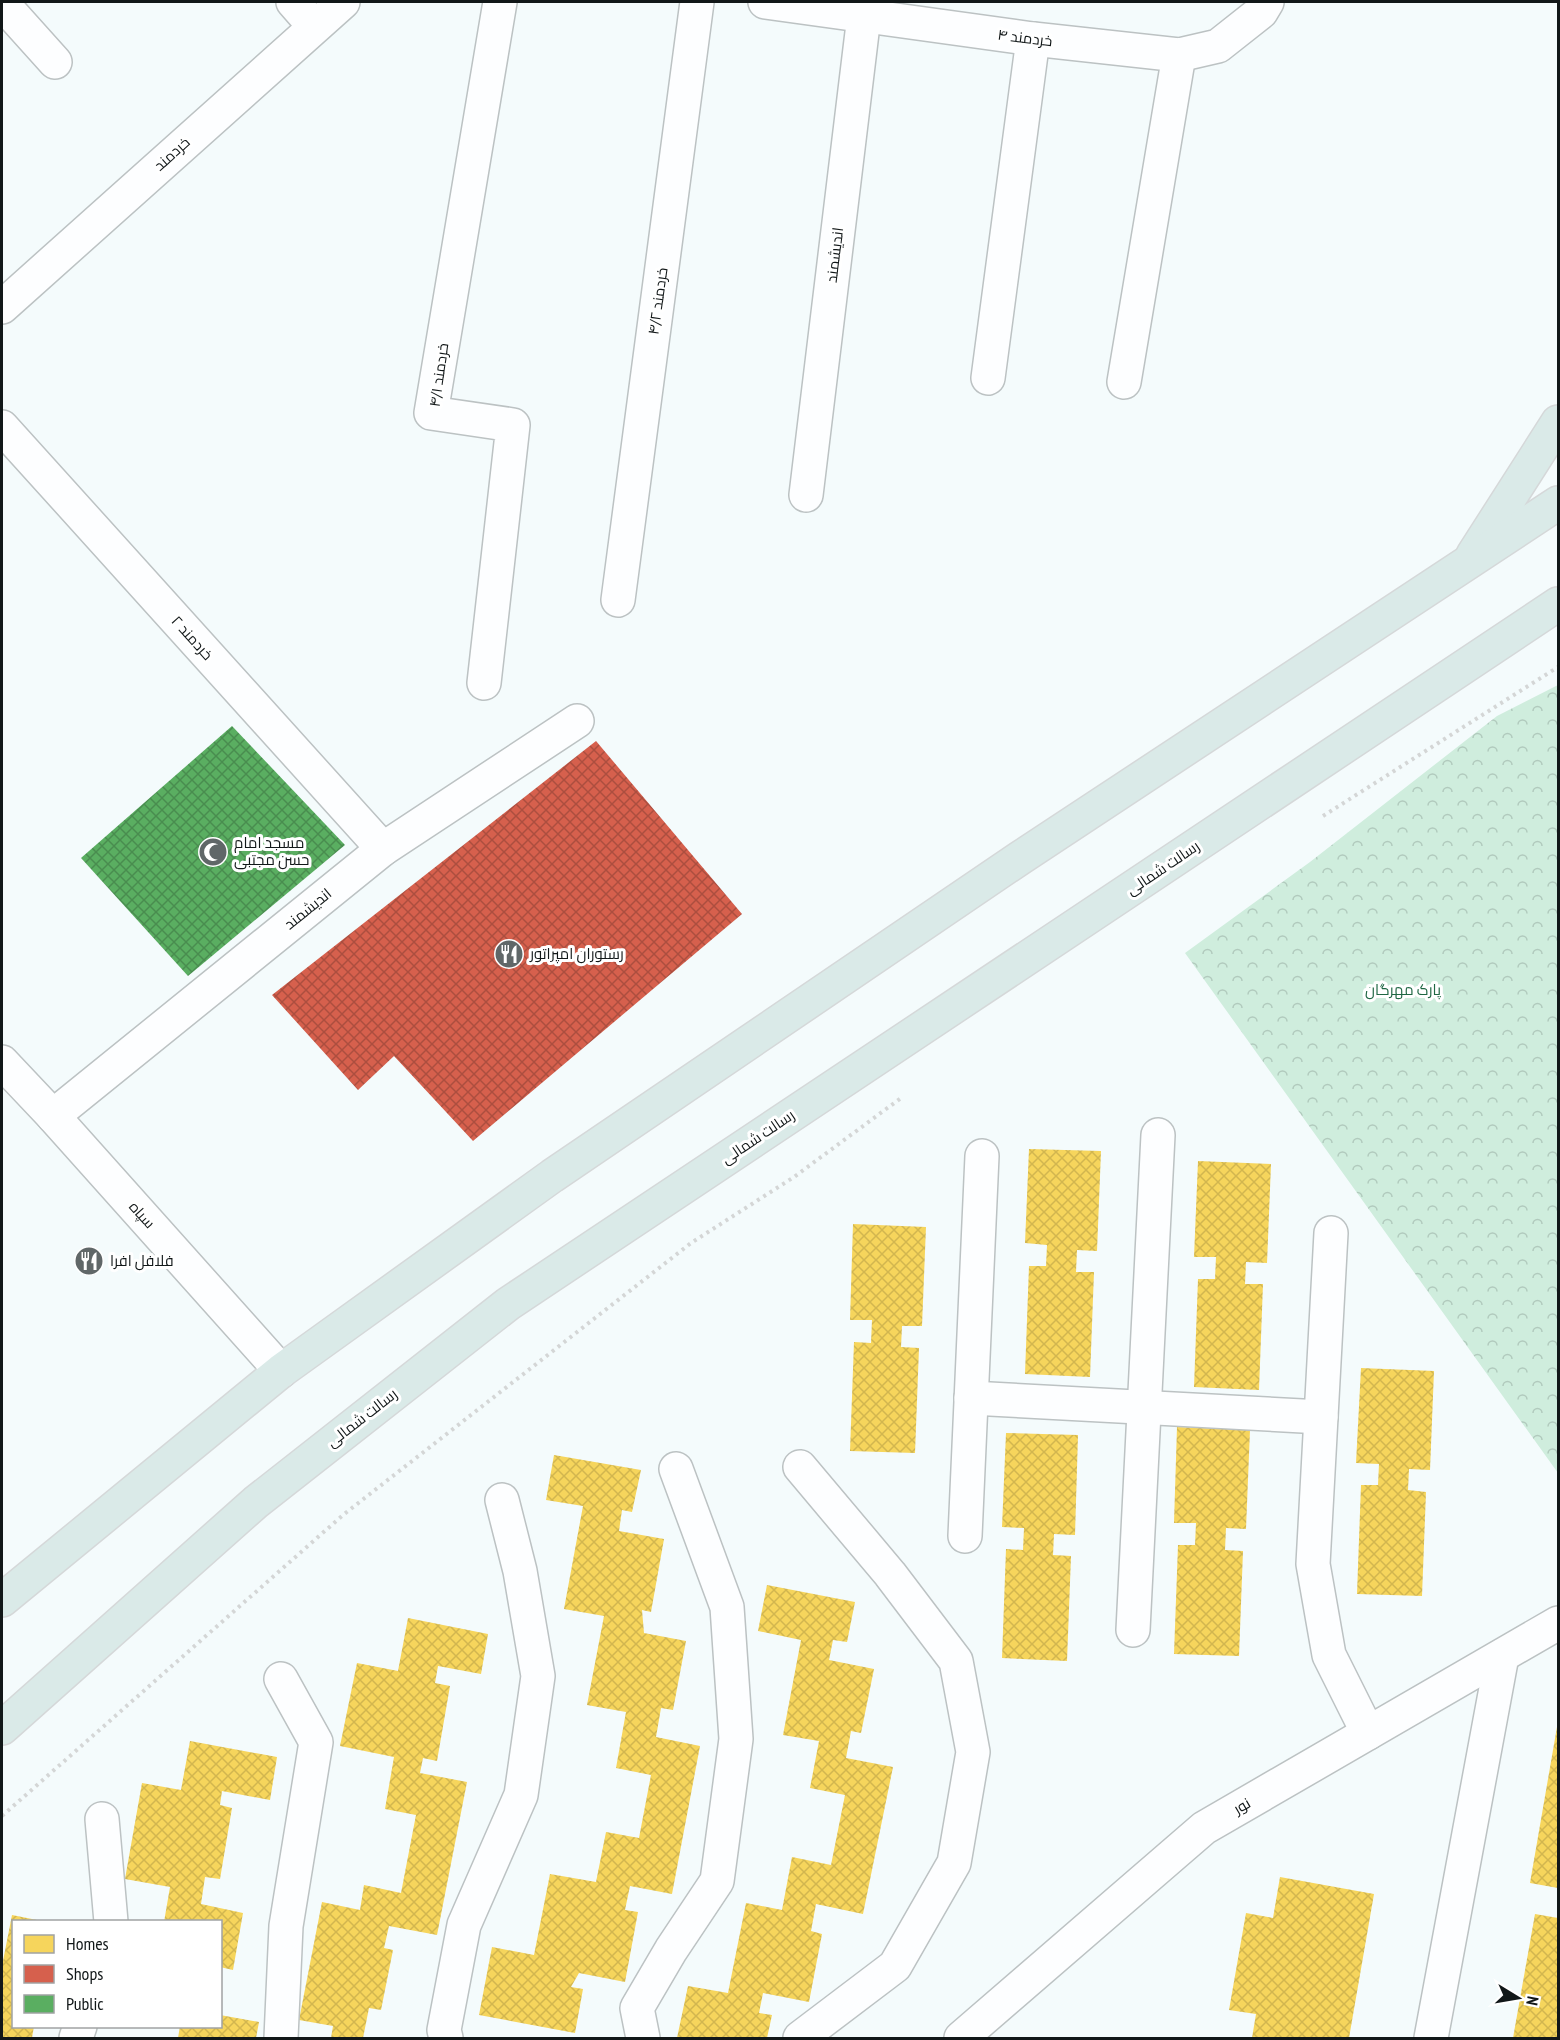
<svg xmlns="http://www.w3.org/2000/svg" width="1560" height="2040" viewBox="0 0 1560 2040" font-family="'PT Sans Narrow',Cairo,sans-serif">
	<style>
		.park { fill: url(#park-crowns) }
		.homes { fill: url(#homes-cross-hatch) }
		.shops { fill: url(#shops-cross-hatch) }
		.public { fill: url(#public-cross-hatch) }
		.lines { fill: none; stroke-linecap: round; stroke-linejoin: round }
		.minor-casing { stroke: #bcc2c3; stroke-width: 36 }
		.major-casing { stroke: #d5d8d9; stroke-width: 36 }
		.path { stroke: #d4d6d6; stroke-width: 4; stroke-dasharray: 3 4.5; stroke-linecap: butt }
		.minor { stroke: #fdfeff; stroke-width: 33 }
		.major { stroke: #daeae8; stroke-width: 33 }
		.labels { text-anchor: middle; stroke-width: 6; stroke-linejoin: round; paint-order: stroke }
		.street-label { font-size: 15px; fill: #111718; stroke: #fff }
		.poi-label { font-size: 15px; fill: #111718; stroke: #fff; text-anchor: start }
		.park-label { font-size: 15px; fill: #1f6743; stroke: #fff }
	</style>
	<defs>
		<pattern id="park-crowns" width="20" height="18" patternUnits="userSpaceOnUse" patternTransform="scale(1.5)"><rect width="20" height="18" fill="#cfeddd"/><path d="M2 6a3 3 0 1 1 6 0M12 15a3 3 0 1 1 6 0" fill="none" stroke="#b1cabd"/></pattern>
		<pattern id="homes-cross-hatch" width="8" height="8" patternUnits="userSpaceOnUse" patternTransform="scale(1.5)"><rect width="8" height="8" fill="#f6d55c"/><path d="M0 0l8 8M0 8l8-8" fill="none" stroke="#d2b64f"/></pattern>
		<pattern id="shops-cross-hatch" width="8" height="8" patternUnits="userSpaceOnUse" patternTransform="scale(1.5)"><rect width="8" height="8" fill="#d6604d"/><path d="M0 0l8 8M0 8l8-8" fill="none" stroke="#ac4e3f"/></pattern>
		<pattern id="public-cross-hatch" width="8" height="8" patternUnits="userSpaceOnUse" patternTransform="scale(1.5)"><rect width="8" height="8" fill="#5aae61"/><path d="M0 0l8 8M0 8l8-8" fill="none" stroke="#498d4f"/></pattern>
	</defs>
	<rect width="100%" height="100%" fill="#f4fbfc"/>
	<path class="park" d="M1558 685V1473L1185 953 1310 862 1497 716Z"/>
	<g class="homes">
		<path d="M1029 1149 1101 1151 1097 1251 1077 1250 1076 1272H1094L1090 1377 1025 1374 1029 1266H1046L1047 1245 1025 1243Z"/>
		<path d="M1198 1161 1271 1164 1267 1263 1246 1262 1245 1284H1263L1259 1390 1194 1387 1198 1279H1215L1216 1257H1194Z"/>
		<path d="M853 1224 926 1227 922 1326H902L901 1347 919 1348 915 1453 850 1451 854 1342 871 1343 872 1320H850Z"/>
		<path d="M1361 1368 1434 1371 1430 1470 1409 1469 1408 1490 1426 1492 1422 1596 1357 1594 1361 1485H1378L1379 1464 1356 1463Z"/>
		<path d="M1177 1427 1250 1430 1246 1529 1226 1528 1225 1550 1243 1551 1239 1656 1174 1654 1178 1545H1195L1196 1523H1174Z"/>
		<path d="M1006 1433 1078 1435 1075 1535 1054 1534 1053 1555 1071 1556 1067 1661 1002 1658 1006 1549 1023 1550 1024 1528 1002 1527Z"/>
		<path d="M554 1455 641 1470 632 1512 622 1510 619 1531 664 1539 651 1612 642 1610 644 1633 686 1641 673 1710 661 1708 656 1737 700 1746 672 1894 630 1886 625 1910 638 1912 625 1982 579 1973 571 1987 583 1989 575 2033 479 2015 492 1947 534 1955 550 1874 596 1882 606 1832 639 1838 651 1775 616 1768 626 1712 587 1705 604 1616 564 1609 583 1506 546 1500Z"/>
		<path d="M767 1585 855 1602 847 1642 833 1640 829 1660 874 1669 861 1733 851 1731 846 1758 893 1767 863 1914 816 1904 811 1931 822 1934 809 2002 763 1993 759 2013 772 2015 767 2038H677L688 1986 728 1993 746 1903 782 1910 792 1857 831 1865 845 1795 810 1788 819 1741 783 1735 801 1640 758 1631Z"/>
		<path d="M408 1618 488 1634 481 1674 438 1666 435 1683 450 1686 437 1761 423 1758 420 1773 467 1782 437 1935 389 1926 384 1948 393 1950 381 2010 369 2008 363 2038H331L333 2026 299 2020 322 1902 360 1910 364 1885 401 1893 416 1815 385 1809 394 1757 340 1746 357 1663 398 1671Z"/>
		<path d="M1557 1727H1558V1888L1530 1883Z"/>
		<path d="M190 1741 277 1757 270 1800 222 1791 220 1805 232 1808 220 1879 205 1877 201 1904 243 1913 233 1970 220 1967V1922H164L170 1887 125 1879 142 1783 181 1790Z"/>
		<path d="M1280 1877 1374 1894 1349 2038H1252L1256 2014 1229 2010 1246 1913 1273 1918Z"/>
		<path d="M1535 1914 1558 1918V2038H1513Z"/>
		<path d="M12 1915 37 1920 14 1922V2026H34L32 2038H2V1966Z"/>
		<path d="M220 2015 259 2022 256 2038H178L180 2026H220Z"/>
	</g>
	<path class="shops" d="M596 741 742 914 473 1141 394 1056 358 1090 272 995Z"/>
	<path class="public" d="M232 726 345 845 188 976 81 858Z"/>
	<g class="lines">
		<g class="minor-casing">
			<g id="minor">
				<path d="M293 2 314 26"/>
				<path d="M765 2 1033 39 1179 55 1218 46 1261 12 1267 2"/>
				<path d="M2 3 55 62"/>
				<path d="M2 307 343 2"/>
				<path d="M988 378 1033 39"/>
				<path d="M1124 382 1179 55"/>
				<path d="M2 427 383 849"/>
				<path d="M806 495 864 16"/>
				<path d="M618 600 697 2"/>
				<path d="M484 683 513 425 431 413 500 2"/>
				<path d="M2 1062 53 1116 281 1371"/>
				<path d="M53 1116 383 849 577 721"/>
				<path d="M1331 1233 1313 1564 1329 1655 1368 1733"/>
				<path d="M971 1398 1321 1417"/>
				<path d="M965 1536 982 1156"/>
				<path d="M1133 1630 1158 1135"/>
				<path d="M102 1819 111 1922"/>
				<path d="M76 2038 80 2026"/>
				<path d="M281 2038 286 1926 316 1742 281 1679"/>
				<path d="M446 2038 444 2030 464 1925 521 1795 538 1676 520 1571 502 1500"/>
				<path d="M643 2038 637 2008 671 1950 717 1881 736 1739 727 1607 676 1469"/>
				<path d="M800 2038 895 1966 954 1863 973 1752 956 1661 890 1574 800 1467"/>
				<path d="M961 2038 1204 1828 1558 1623"/>
				<path d="M1431 2038 1502 1656"/>
			</g>
		</g>
		<g class="major-casing">
			<g id="major">
				<path d="M1473 555 1558 422"/>
				<path d="M2 1600 281 1371 552 1176 1020 858 1558 503"/>
				<path d="M2 1728 256 1502 508 1304 1558 604"/>
			</g>
		</g>
		<g class="path">
			<path d="M1323 816 1558 667"/>
			<path d="M2 1816 343 1515 691 1243 794 1177 901 1098"/>
		</g>
		<use href="#minor" class="minor"/>
		<use href="#major" class="major"/>
	</g>
	<defs>
		<g id="mosque-disc" transform="scale(1.5)"><circle r="9.5" fill="#606768" stroke="#fff"/><path d="M3.5-4.9A6 6 0 1 0 3.5 4.9A5 5 0 1 1 3.5-4.9Z" fill="#fff"/></g>
		<g id="restaurant-disc" transform="scale(1.5)"><circle r="9.5" fill="#606768" stroke="#fff"/><path d="M-5-6h1v4h1v-4h1v4h1v-4h1v5L-1.5 .5V6h-2V.5L-5-1ZM5-6V6H3V1.5H1.5Q1.5-4 5-6Z" fill="#fff"/></g>
	</defs>
	<g fill-rule="evenodd">
		<use href="#mosque-disc" x="213" y="852"/>
		<use href="#restaurant-disc" x="509" y="954"/>
		<use href="#restaurant-disc" x="89" y="1261"/>
	</g>
	<g class="labels">
		<g class="street-label">
			<text transform="translate(1025 38) rotate(7)" y="5">خردمند ۴</text>
			<text transform="translate(172 154) rotate(-42)" y="5">خردمند</text>
			<text transform="translate(835 255) rotate(-83)" y="5">اندیشمند</text>
			<text transform="translate(658 301) rotate(-82)" y="5">خردمند ۴/۲</text>
			<text transform="translate(439 375) rotate(-82)" y="5">خردمند ۴/۱</text>
			<text transform="translate(192 638) rotate(48)" y="5">خردمند ۲</text>
			<text transform="translate(1163 868) rotate(-34)" y="5">رسالت شمالی</text>
			<text transform="translate(308 909) rotate(-39)" y="5">اندیشمند</text>
			<text transform="translate(758 1137) rotate(-34)" y="5">رسالت شمالی</text>
			<text transform="translate(142 1215) rotate(48)" y="5">سپاه</text>
			<text transform="translate(362 1418) rotate(-38)" y="5">رسالت شمالی</text>
			<text transform="translate(1242 1806) rotate(-30)" y="5">نور</text>
		</g>
		<g class="poi-label">
			<text x="234" y="848">مسجد امام<tspan x="234" dy="17">حسن مجتبی</tspan></text>
			<text x="530" y="959">رستوران امپراتور</text>
			<text x="110" y="1266">فلافل افرا</text>
		</g>
		<g class="park-label">
			<text x="1403" y="995">پارک مهرگان</text>
		</g>
	</g>
	<rect width="1560" height="2040" fill="none" stroke="#111718" stroke-width="6"/>
	<rect x="12" y="1920" width="210" height="108" fill="#ffffff" stroke="#a0a2a3" stroke-width="1.5"/>
	<rect x="24" y="1935" width="30" height="18" fill="#f6d55c" stroke="#a0a2a3" stroke-width="1.5"/>
	<text x="66" y="1950" font-size="18" fill="#111718">Homes</text>
	<rect x="24" y="1965" width="30" height="18" fill="#d6604d" stroke="#a0a2a3" stroke-width="1.5"/>
	<text x="66" y="1980" font-size="18" fill="#111718">Shops</text>
	<rect x="24" y="1995" width="30" height="18" fill="#5aae61" stroke="#a0a2a3" stroke-width="1.5"/>
	<text x="66" y="2010" font-size="18" fill="#111718">Public</text>
	<g transform="translate(1518 1998) rotate(101)" stroke="#ffffff" stroke-width="4.5" paint-order="stroke">
	<path d="M0-4.5L10 22L0 15L-10 22Z" fill="#111718"/>
	<text y="-9" font-size="16" font-weight="bold" text-anchor="middle" fill="#111718">N</text>
	</g>
</svg>
